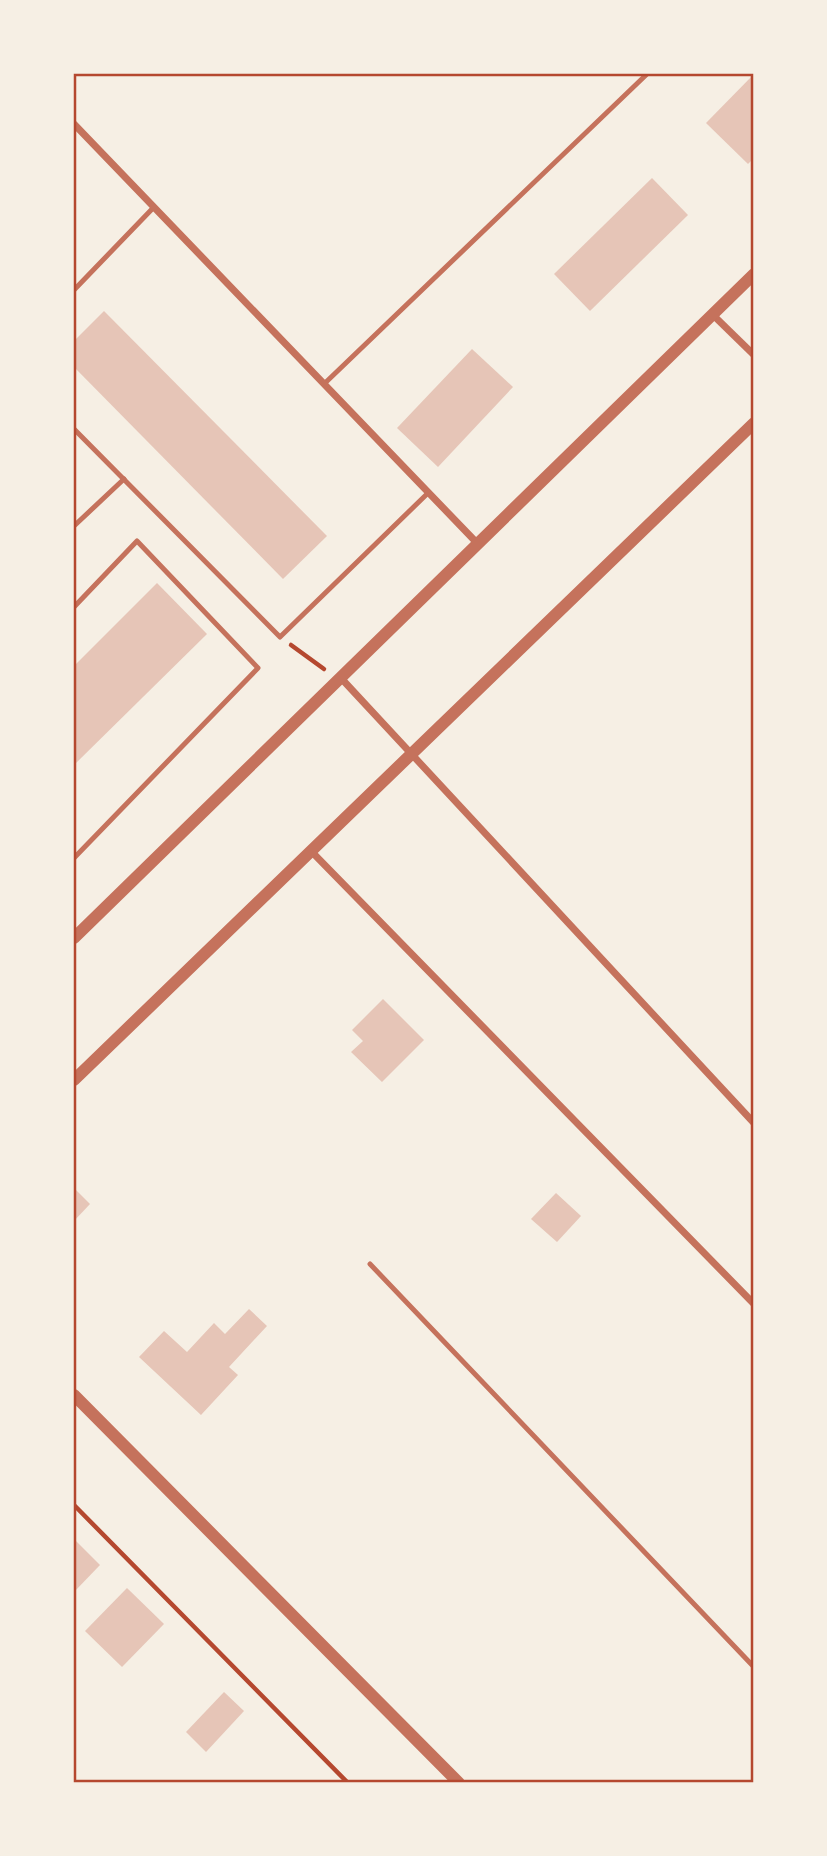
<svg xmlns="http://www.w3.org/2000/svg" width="827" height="1856" viewBox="0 0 827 1856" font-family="'Alegreya Sans',sans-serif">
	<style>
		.building { fill: #e6c5b7 }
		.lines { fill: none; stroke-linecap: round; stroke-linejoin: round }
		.path { stroke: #b5482f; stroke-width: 4.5 }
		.service { stroke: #c5725c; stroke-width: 5 }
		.minor { stroke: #c5725c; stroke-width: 7 }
		.tertiary { stroke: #c5725c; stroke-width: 12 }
		.neatline { fill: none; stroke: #b5482f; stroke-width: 2.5 }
	</style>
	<rect width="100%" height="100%" fill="#f6efe4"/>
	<g class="building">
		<path d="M754 74V158L748 164 706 123Z"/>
		<path d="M652 178 688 215 590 311 554 274Z"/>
		<path d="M104 311 327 536 283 579 74 367V341Z"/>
		<path d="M472 349 513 387 438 467 397 428Z"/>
		<path d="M157 583 207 634 74 765V666Z"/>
		<path d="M383 999 424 1040 382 1082 351 1052 363 1041 352 1030Z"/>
		<path d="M74 1188 90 1204 74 1221Z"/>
		<path d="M556 1193 581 1216 557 1242 531 1219Z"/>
		<path d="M249 1309 267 1326 229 1367 238 1375 201 1415 139 1357 164 1331 187 1352 214 1323 225 1334Z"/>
		<path d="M74 1539 100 1565 74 1592Z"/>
		<path d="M127 1588 164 1624 122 1667 85 1631Z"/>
		<path d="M224 1692 244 1711 206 1752 186 1732Z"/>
	</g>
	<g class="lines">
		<g class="path">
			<path d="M291 645 324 669"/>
			<path d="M74 1505 348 1783"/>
		</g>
		<g class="service">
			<path d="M74 290 154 207"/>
			<path d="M324 384 647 74"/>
			<path d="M74 429 280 637 428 493"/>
			<path d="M74 526 124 479"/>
			<path d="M74 607 137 541 258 668 74 858"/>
			<path d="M370 1264 754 1667"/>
		</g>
		<g class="minor">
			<path d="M74 124 477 543"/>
			<path d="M712 314 754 355"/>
			<path d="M340 677 754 1123"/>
			<path d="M311 851 754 1304"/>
		</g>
		<g class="tertiary">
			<path d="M74 938 754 274"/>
			<path d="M74 1080 754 423"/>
			<path d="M74 1395 459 1783"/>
		</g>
	</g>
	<rect width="827" height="1856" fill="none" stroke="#f6efe4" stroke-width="150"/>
	<rect x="75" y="75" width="677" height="1706" class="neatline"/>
</svg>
